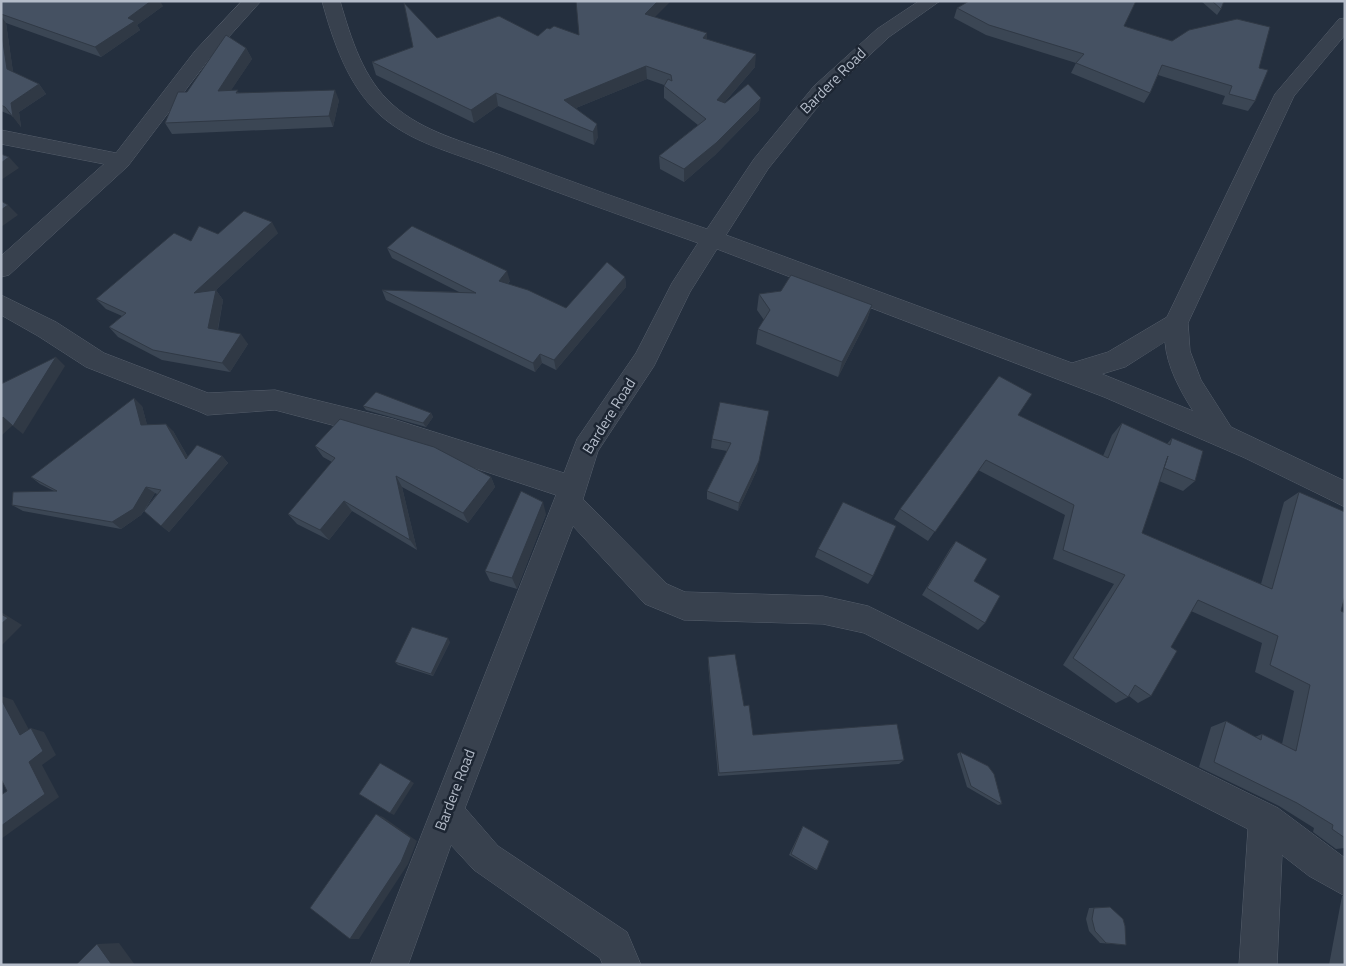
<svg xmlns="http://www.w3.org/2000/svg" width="1346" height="966" viewBox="0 0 1346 966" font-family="'Titillium Web',sans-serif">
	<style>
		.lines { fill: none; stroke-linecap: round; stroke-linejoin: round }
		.minor-casing { stroke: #565f6c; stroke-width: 1 }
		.minor { fill: #38414e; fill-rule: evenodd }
		.wall { fill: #3b4654; fill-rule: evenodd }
		.shaded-wall { fill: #303945 }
		.building { fill: #455162; stroke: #303945 }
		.labels { text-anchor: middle; stroke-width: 5; stroke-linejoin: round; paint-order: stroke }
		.street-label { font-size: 15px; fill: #b4bcc9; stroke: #1d2633 }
	</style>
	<rect width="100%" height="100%" fill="#242f3e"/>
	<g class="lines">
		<g class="minor-casing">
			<g id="minor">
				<path d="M242 1H261L209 59 128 166 9 275 1 277V256L104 164 1 144V130L116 153 195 51Z"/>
				<path d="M322 1H340C351 38 363 79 393 105 423 132 465 142 503 156 570 181 638 206 707 229L754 159 814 86 877 29 919 1H940L889 37 828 94 768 169 726 235 1072 363 1108 352 1167 317 1275 94 1339 19 1345 18V35L1294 96 1188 323 1190 351 1201 380 1231 427 1345 481V507L1245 458 1104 397 717 249 690 292 654 366 598 451 583 499 667 584 685 592 823 596 868 606 1278 808 1345 858V896L1309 876 1282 855 1277 965H1239L1248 829 864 633 823 624 684 620 645 604 573 526 465 808 498 846 627 932 641 965H603L600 958 474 870 451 845 408 965H370L556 495 393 441 275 410 207 415 198 411 86 367 38 336 1 315V295L56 322 104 353 208 393 275 390 393 419 564 473 577 439 636 353 672 283 698 243C628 218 558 193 488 166 451 152 410 142 380 115 348 86 333 41 322 1ZM1165 342C1167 367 1180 390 1193 411L1102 374 1125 367Z"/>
			</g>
		</g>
		<use href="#minor" class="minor"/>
	</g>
	<g class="wall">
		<path d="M1 1 163 6 137 25 140 30 101 57 6 23 13 72 39 84 46 94 19 112 21 127 13 116 1 111Z"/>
		<path d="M1201 1H1224L1221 9 1217 15Z"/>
		<path d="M957 8 1124 26 1259 68 1255 101 1248 111 1222 104 1225 96 1158 75 1150 93 1144 103 1071 73 1076 63 986 35 954 18Z"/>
		<path d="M655 17 707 39 755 67 724 103 759 110 715 155 684 182 660 169 659 156 698 125 664 98V85L647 79 576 108 598 137 594 145 498 106 474 123 376 75 372 62 437 38 538 36 550 29 579 35Z"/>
		<path d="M246 48 252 59 231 90 240 93 339 100 333 127 172 134 165 123 187 92Z"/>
		<path d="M278 233 216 290 223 300 218 330 248 344 230 372 162 360 118 337 109 327 122 316 106 309 96 299 191 241 218 234Z"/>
		<path d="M387 248 510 281 508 284 566 308 625 277 626 287 556 370 542 363 535 372 386 300 382 290 459 292 392 258Z"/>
		<path d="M759 294 872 305 867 320 838 377 756 344 758 329 764 320 757 310Z"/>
		<path d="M720 402 757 470 738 511 707 499V491L727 451 711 448 712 439Z"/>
		<path d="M142 406 147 425 173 431 188 457 222 456 228 463 169 532 144 511 141 515 121 529 23 511 12 505 54 491 40 484 31 477ZM155 493 157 494 146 508Z"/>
		<path d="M363 406 431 413 433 417 426 427 366 410Z"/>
		<path d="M1018 415 1103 456 1112 435 1122 423 1167 444 1172 438 1195 481 1183 491 1159 481 1142 533 1261 584 1284 502 1299 492 1341 611 1345 613V848L1336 849 1313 832 1314 828 1279 806 1199 767 1211 727 1226 721 1255 737 1262 734 1282 744 1294 691 1255 672 1262 643 1191 611 1171 647 1151 696 1138 703 1129 696 1128 697 1116 703 1063 665 1114 584 1053 559 1065 515 978 470 928 541 894 519 900 509Z"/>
		<path d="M315 446 491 477 495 487 468 523 402 487 417 550 352 511 329 540 297 524 288 514 332 462 323 457Z"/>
		<path d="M546 514 517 589 490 581 485 571Z"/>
		<path d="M956 541 974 581 985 623 978 630 922 595 950 549Z"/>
		<path d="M818 549 873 576 868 584 815 557Z"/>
		<path d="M450 642 433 676 398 665 395 662Z"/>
		<path d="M708 657 744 706 753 735 904 760 899 764 718 776 708 663Z"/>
		<path d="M960 752 1002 804 998 805 967 787 957 754Z"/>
		<path d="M803 826 817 870H815L789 855 802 828Z"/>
		<path d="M1342 896H1345V965H1329Z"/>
		<path d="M1110 907 1126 945 1100 943 1089 931 1086 919 1089 908Z"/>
	</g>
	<g class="shaded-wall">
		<path d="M151 1H160L163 6 137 25 140 30 101 57 95 47 128 18Z"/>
		<path d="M658 1H671L646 26 645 14Z"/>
		<path d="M1 16 6 23 14 79 7 69 1 29Z"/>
		<path d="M707 33V46L703 38Z"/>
		<path d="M246 48 252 59 224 101 218 91Z"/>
		<path d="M756 54 755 67 716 112 717 100Z"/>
		<path d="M646 66 647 79 566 112 564 100Z"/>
		<path d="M39 84 46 94 19 112 21 127 13 117 11 103Z"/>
		<path d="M335 90 339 100 333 127 329 116Z"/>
		<path d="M496 93 498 106 474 123 471 110Z"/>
		<path d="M761 98 759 110 715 155 684 182V169Z"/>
		<path d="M597 124 598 137 594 145 593 132Z"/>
		<path d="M9 157 19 168 1 180V163Z"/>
		<path d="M8 205 18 215 1 227V210Z"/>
		<path d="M272 222 278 233 216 290 223 300 216 338 208 328 194 293Z"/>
		<path d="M507 271 510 281 501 291 499 281Z"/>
		<path d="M625 277 626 287 556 370 554 360Z"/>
		<path d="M872 305 867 320 838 377 842 362Z"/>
		<path d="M241 334 248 344 230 372 222 363Z"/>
		<path d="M540 354 542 363 535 372 533 363Z"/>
		<path d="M56 357 65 366 23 434 13 426Z"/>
		<path d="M134 398 142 406 149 432 141 425Z"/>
		<path d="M431 413 433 417 426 427 423 423Z"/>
		<path d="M3 417 13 425 1 436V419Z"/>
		<path d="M767 420 757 470 738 511 739 503Z"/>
		<path d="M166 424 173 431 193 466 186 459Z"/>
		<path d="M222 456 228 463 169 532 161 526Z"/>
		<path d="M396 476 402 487 417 550 410 540Z"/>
		<path d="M491 477 495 487 468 523 463 513Z"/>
		<path d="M146 487 155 493 141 515 121 529 112 522Z"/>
		<path d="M344 501 352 511 329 540 320 530Z"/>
		<path d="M543 502 546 514 517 589 512 578Z"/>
		<path d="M1 612 22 625 1 646Z"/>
		<path d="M448 638 450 642 433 676 431 674Z"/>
		<path d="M1 696 13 700 34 739 20 735 1 699Z"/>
		<path d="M31 728 44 732 56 755 42 765 59 797 1 839V826L29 762Z"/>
		<path d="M380 763 414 783 394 815 390 813Z"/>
		<path d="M376 814 383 817 417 841 408 864 359 939H350Z"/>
		<path d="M119 943 135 965H112L97 944Z"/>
	</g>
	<g class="building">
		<path d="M1 1H151L128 18 135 21 95 47 1 14Z"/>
		<path d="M576 1H658L645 14 707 33 703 38 756 54 717 100 725 103 748 84 761 98 716 143 684 169 659 156 706 119 664 86 668 79 672 81 671 75 646 66 564 100 597 124 593 132 496 93 471 110 372 62 413 47 404 3 437 38 499 16 538 36 547 28 550 29 554 26 579 35Z"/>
		<path d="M969 1H1136L1124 26 1172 41 1189 30 1237 19 1270 27 1259 68 1268 70 1255 101 1229 94 1232 86 1162 65 1150 93 1076 63 1084 54 989 25 957 8Z"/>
		<path d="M1212 1H1224L1221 9Z"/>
		<path d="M1 29 7 69 39 84 11 103 13 117 5 107 1 105Z"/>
		<path d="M226 35 246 48 218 91 238 90 236 93 335 90 329 116 165 123 178 92H187Z"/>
		<path d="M1 154 9 157 1 163Z"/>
		<path d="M1 201 8 205 1 210Z"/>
		<path d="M244 211 272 222 194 293 216 290 208 328 241 334 222 363 153 350 109 327 126 313 96 299 174 233 191 241 199 226 218 234Z"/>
		<path d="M412 226 507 271 499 281 528 290 566 308 607 262 625 277 554 360 540 354 533 363 382 290 476 293 387 248Z"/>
		<path d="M791 275 872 305 842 362 758 329 770 310 759 294 781 291Z"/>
		<path d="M56 357 13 426 3 417 1 419V384Z"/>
		<path d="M999 376 1032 394 1018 415 1108 458 1122 423 1170 445 1172 438 1203 451 1195 481 1164 468 1168 456 1142 533 1272 589 1299 492 1345 512V596L1341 611 1345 613V838L1332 829 1333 825 1297 803 1214 762 1226 721 1261 740 1262 734 1296 751 1310 685 1270 665 1278 636 1198 600 1171 647 1177 651 1151 696 1135 685 1128 697 1073 658 1125 575 1063 550 1074 505 986 460 935 532 900 509Z"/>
		<path d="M376 392 431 413 423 423 363 406Z"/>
		<path d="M134 398 141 425 166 424 186 459 197 445 222 456 161 526 144 511 161 490 146 487 133 509 112 522 12 505 13 492 57 491 31 477Z"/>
		<path d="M720 402 769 411 759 461 739 503 707 491 731 443 712 439Z"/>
		<path d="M340 419 434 447 491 477 463 513 396 476 410 540 344 501 320 530 288 514 335 458 315 446Z"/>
		<path d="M521 491 543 502 512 578 485 571Z"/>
		<path d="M843 502 896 526 873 576 818 549Z"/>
		<path d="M956 541 987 559 974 581 1000 596 985 623 927 588Z"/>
		<path d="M1 614 8 618 1 624Z"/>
		<path d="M412 627 448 638 431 674 395 662Z"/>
		<path d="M735 654 744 706 749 705 753 735 897 724 904 760 719 773 708 657Z"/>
		<path d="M1 699 20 735 31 728 43 751 29 762 45 794 1 826V795L7 791 1 779Z"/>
		<path d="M960 752 988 766 994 774 1002 804 971 786Z"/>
		<path d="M380 763 411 781 390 813 359 794Z"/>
		<path d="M376 814 411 838 401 862 350 939 310 908Z"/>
		<path d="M803 826 829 841 817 870 791 854Z"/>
		<path d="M1110 907 1123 919 1125 926 1126 945 1106 943 1095 931 1092 919 1094 908Z"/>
		<path d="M97 944 112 965H76Z"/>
		<path d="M1345 954V965H1343Z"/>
	</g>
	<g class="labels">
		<g class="street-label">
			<text transform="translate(833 81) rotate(-45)" y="5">Bardere Road</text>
			<text transform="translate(609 416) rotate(-58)" y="5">Bardere Road</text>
			<text transform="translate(455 790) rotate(-69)" y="5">Bardere Road</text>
		</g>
	</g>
	<rect width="1346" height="966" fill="none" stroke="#b4bcc9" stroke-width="5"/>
</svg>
